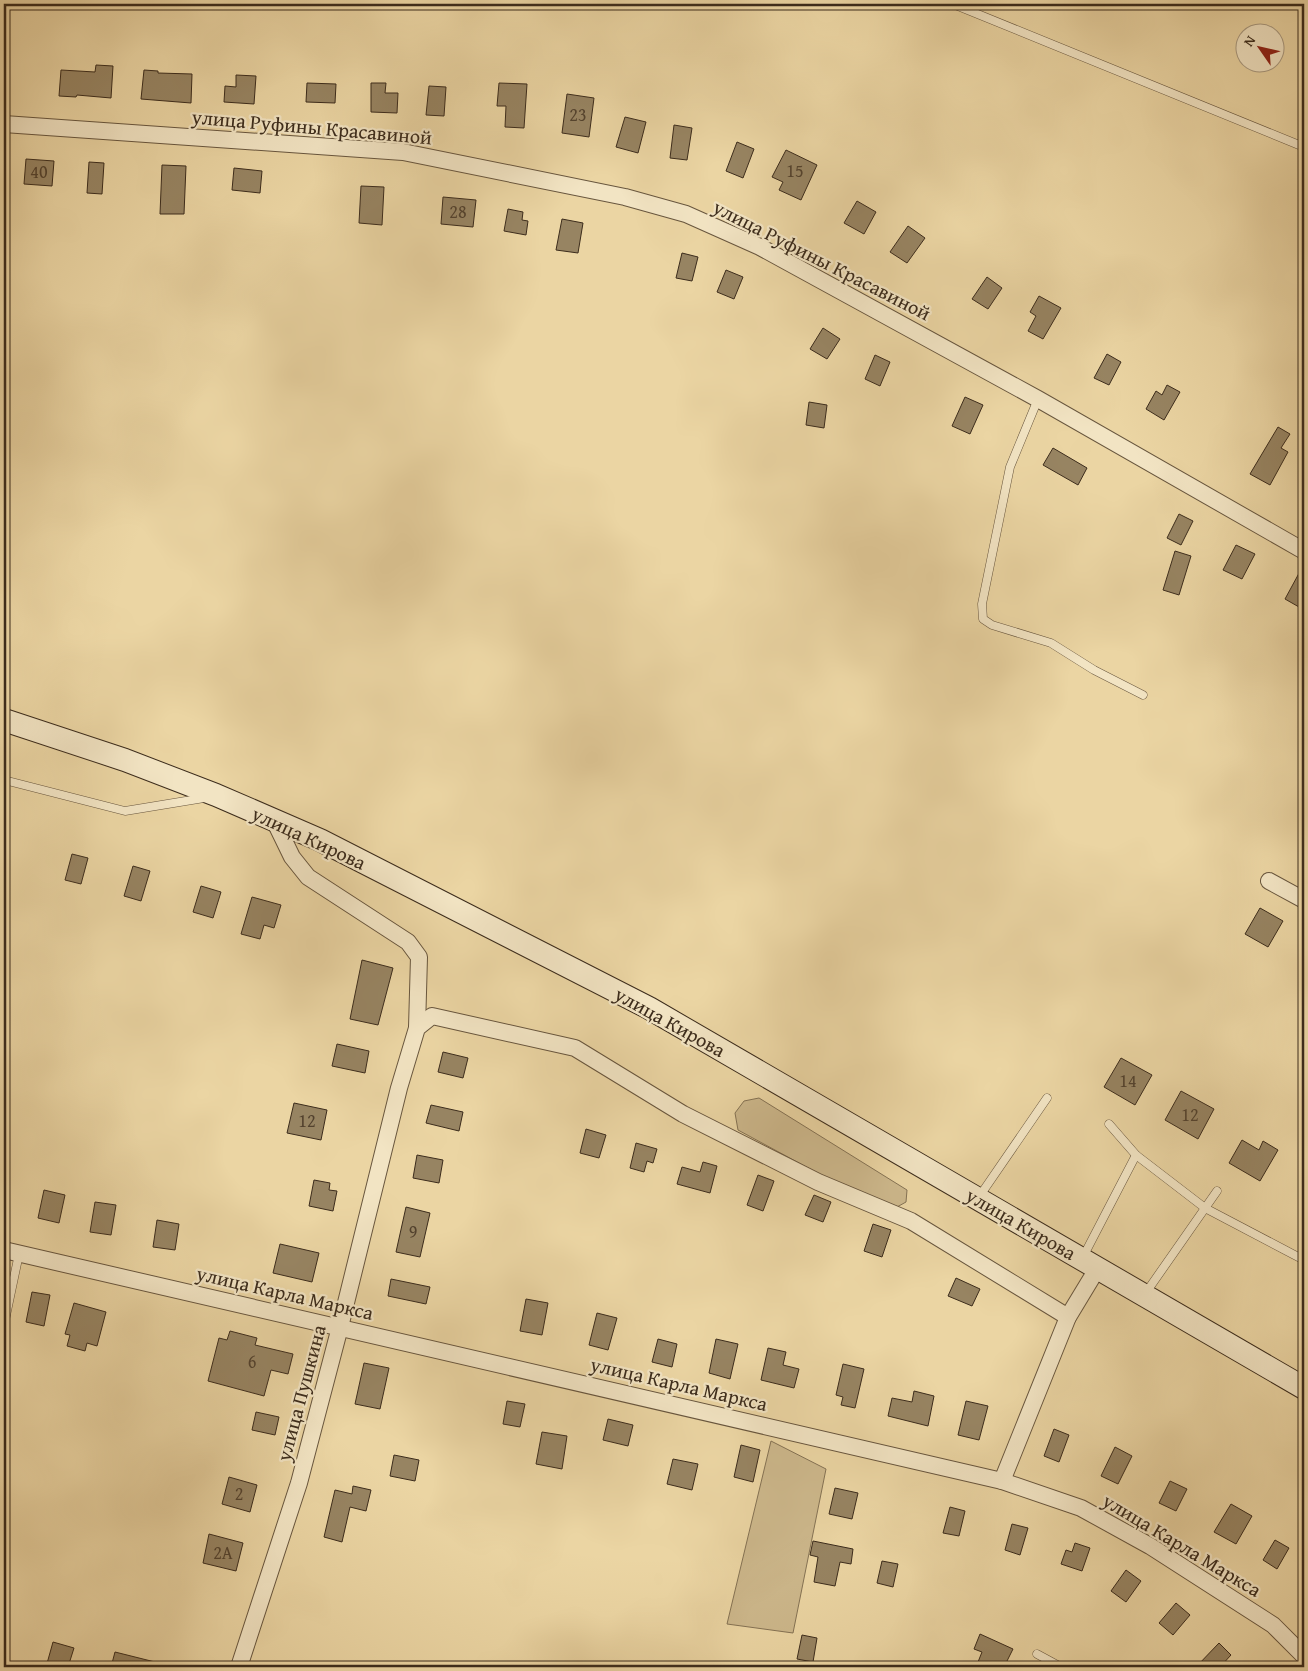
<svg xmlns="http://www.w3.org/2000/svg" width="1308" height="1671" viewBox="0 0 1308 1671" font-family="'Gentium Book Plus',serif">
	<style>
		.green { fill: #cdb88c; stroke: #847254 }
		.building { fill: #978462; stroke: #3c2c1c }
		.lines { fill: none; stroke-linecap: round; stroke-linejoin: round }
		.service-casing { stroke: #68563e; stroke-width: 9 }
		.minor-casing { stroke: #68563e; stroke-width: 18 }
		.secondary-casing { stroke: #3c2c1c; stroke-width: 24 }
		.service { stroke: #f2e4c3; stroke-width: 8 }
		.minor { stroke: #f2e4c3; stroke-width: 16 }
		.secondary { stroke: #f2e4c3; stroke-width: 22 }
		.labels { text-anchor: middle; stroke-width: 4.5; stroke-linejoin: round; paint-order: stroke }
		.number-label { font-size: 18px; fill: #53422e }
		.street-label { font-size: 20px; fill: #3c2c1c; stroke: #f2e4c3 }
	</style>
	<rect width="100%" height="100%" fill="#ebd5a3"/>
	<filter id="stains"><feTurbulence type="fractalNoise" baseFrequency=".004" numOctaves="4"/><feColorMatrix values="0 0 0 0 .2 0 0 0 0 .09 0 0 0 0 .02 0 0 0 .5 -.17"/></filter>
	<radialGradient id="worn" r=".72"><stop offset=".6" stop-color="#630" stop-opacity="0"/><stop offset="1" stop-color="#630" stop-opacity=".3"/></radialGradient>
	<g class="green">
		<path d="M759 1098 907 1190 906 1202 897 1207 823 1176 738 1130 735 1113 744 1101Z"/>
		<path d="M771 1441 826 1469 793 1633 727 1624Z"/>
	</g>
	<g class="building">
		<path d="M96 65 113 66 111 98 77 95 76 97 59 96 61 70 95 72Z"/>
		<path d="M144 70 158 71V73L192 74 191 103 141 99Z"/>
		<path d="M236 75 256 76 254 104 224 102 225 86 236 87Z"/>
		<path d="M307 83 336 84 335 103 306 102Z"/>
		<path d="M371 83H386L385 93H398L397 113 371 112Z"/>
		<path d="M499 83 527 84 524 128 505 127 506 106H497Z"/>
		<path d="M429 86 446 87 444 116 426 115Z"/>
		<path d="M567 94 594 98 589 137 562 133Z"/>
		<path d="M625 117 646 122 638 153 616 147Z"/>
		<path d="M674 125 692 128 687 160 670 158Z"/>
		<path d="M737 142 754 149 743 178 726 171Z"/>
		<path d="M786 150 817 165 801 200 779 190 783 182 772 177Z"/>
		<path d="M26 159 54 161 52 186 24 184Z"/>
		<path d="M89 162 104 163 102 194 87 193Z"/>
		<path d="M162 165 186 166 184 214H160Z"/>
		<path d="M234 168 262 171 260 193 232 190Z"/>
		<path d="M361 186 384 187 382 225 359 223Z"/>
		<path d="M443 197 476 200 473 227 441 224Z"/>
		<path d="M857 201 876 212 864 234 844 223Z"/>
		<path d="M508 209 523 212 522 220 528 221 526 235 504 231Z"/>
		<path d="M562 219 583 223 578 253 556 250Z"/>
		<path d="M908 226 925 238 907 263 890 252Z"/>
		<path d="M682 253 698 257 692 281 676 278Z"/>
		<path d="M726 270 743 277 734 299 717 292Z"/>
		<path d="M987 277 1002 288 988 309 972 299Z"/>
		<path d="M1039 296 1061 308 1043 339 1028 331 1036 316 1030 312Z"/>
		<path d="M823 328 840 339 827 359 810 349Z"/>
		<path d="M1107 354 1121 362 1109 385 1094 378Z"/>
		<path d="M875 355 890 362 880 386 865 379Z"/>
		<path d="M1167 385 1180 392 1164 420 1146 409 1156 391 1162 395Z"/>
		<path d="M965 397 983 405 970 434 952 426Z"/>
		<path d="M809 402 827 405 824 428 806 425Z"/>
		<path d="M1278 427 1290 434 1281 448 1288 452 1270 485 1250 474Z"/>
		<path d="M1053 448 1087 468 1078 485 1043 465Z"/>
		<path d="M1179 514 1193 521 1181 545 1167 538Z"/>
		<path d="M1236 545 1255 554 1242 579 1223 570Z"/>
		<path d="M1175 551 1191 556 1179 595 1163 590Z"/>
		<path d="M1304 564V597L1299 607 1285 599Z"/>
		<path d="M72 854 88 858 81 884 65 880Z"/>
		<path d="M133 866 150 871 141 901 124 896Z"/>
		<path d="M201 886 221 892 213 918 193 912Z"/>
		<path d="M252 897 281 905 274 928 264 925 260 939 241 934Z"/>
		<path d="M1260 908 1283 921 1268 947 1245 934Z"/>
		<path d="M362 960 393 968 378 1025 350 1019Z"/>
		<path d="M337 1044 369 1051 365 1073 332 1066Z"/>
		<path d="M443 1052 468 1058 463 1078 438 1072Z"/>
		<path d="M1121 1058 1152 1075 1135 1105 1104 1087Z"/>
		<path d="M1181 1091 1214 1109 1198 1139 1165 1120Z"/>
		<path d="M294 1103 327 1110 321 1140 287 1133Z"/>
		<path d="M431 1105 463 1112 459 1131 426 1123Z"/>
		<path d="M586 1129 606 1135 599 1158 580 1153Z"/>
		<path d="M1242 1140 1259 1150 1263 1141 1278 1150 1260 1181 1229 1163Z"/>
		<path d="M636 1143 657 1149 653 1163 647 1161 644 1172 630 1168Z"/>
		<path d="M417 1155 443 1160 439 1183 413 1178Z"/>
		<path d="M703 1162 717 1166 710 1193 677 1184 682 1167 700 1172Z"/>
		<path d="M758 1175 774 1181 763 1211 747 1205Z"/>
		<path d="M314 1180 330 1183 329 1190 337 1191 333 1211 309 1206Z"/>
		<path d="M44 1190 65 1195 59 1223 38 1218Z"/>
		<path d="M814 1195 831 1202 823 1222 805 1215Z"/>
		<path d="M95 1202 116 1205 111 1235 90 1232Z"/>
		<path d="M406 1207 430 1213 420 1257 396 1252Z"/>
		<path d="M157 1220 179 1224 175 1250 153 1247Z"/>
		<path d="M873 1224 891 1230 882 1257 864 1251Z"/>
		<path d="M280 1244 319 1253 312 1282 273 1273Z"/>
		<path d="M956 1278 980 1289 972 1306 948 1296Z"/>
		<path d="M391 1279 430 1287 426 1304 388 1296Z"/>
		<path d="M32 1292 50 1295 44 1326 26 1322Z"/>
		<path d="M526 1299 548 1303 542 1335 520 1331Z"/>
		<path d="M74 1303 106 1312 97 1346 87 1343 85 1351 67 1346 70 1335 65 1334Z"/>
		<path d="M597 1313 617 1318 608 1350 589 1345Z"/>
		<path d="M230 1331 257 1338 255 1345 293 1354 288 1374 271 1370 264 1396 208 1381 219 1338 227 1340Z"/>
		<path d="M658 1339 677 1344 672 1367 652 1362Z"/>
		<path d="M716 1339 738 1344 730 1379 709 1373Z"/>
		<path d="M768 1348 786 1352 783 1365 799 1369 794 1388 761 1380Z"/>
		<path d="M364 1363 389 1368 380 1409 355 1404Z"/>
		<path d="M843 1364 864 1369 855 1408 841 1405 843 1397 836 1395Z"/>
		<path d="M914 1391 934 1396 928 1426 888 1416 892 1398 912 1402Z"/>
		<path d="M507 1401 525 1404 520 1427 503 1424Z"/>
		<path d="M966 1401 988 1406 979 1440 958 1435Z"/>
		<path d="M256 1412 279 1417 275 1435 252 1430Z"/>
		<path d="M608 1419 633 1425 628 1446 603 1440Z"/>
		<path d="M1054 1429 1069 1435 1059 1462 1044 1456Z"/>
		<path d="M542 1432 567 1436 562 1469 536 1464Z"/>
		<path d="M741 1445 760 1450 753 1482 734 1477Z"/>
		<path d="M1115 1447 1132 1456 1118 1484 1101 1476Z"/>
		<path d="M394 1455 419 1460 415 1481 390 1476Z"/>
		<path d="M673 1459 698 1464 692 1490 667 1484Z"/>
		<path d="M229 1477 257 1485 250 1512 222 1504Z"/>
		<path d="M1170 1481 1187 1489 1176 1511 1159 1503Z"/>
		<path d="M353 1486 371 1490 366 1511 350 1507 342 1542 324 1537 335 1490 352 1494Z"/>
		<path d="M835 1488 858 1493 852 1519 829 1514Z"/>
		<path d="M1231 1504 1252 1516 1236 1544 1214 1532Z"/>
		<path d="M950 1507 965 1511 959 1536 943 1533Z"/>
		<path d="M1012 1524 1028 1528 1020 1555 1005 1550Z"/>
		<path d="M209 1534 243 1543 236 1571 203 1563Z"/>
		<path d="M1275 1540 1289 1548 1277 1569 1263 1560Z"/>
		<path d="M813 1541 853 1549 851 1564 840 1562 835 1586 814 1582 818 1557 810 1555Z"/>
		<path d="M1075 1543 1090 1548 1082 1571 1061 1564 1066 1550 1072 1552Z"/>
		<path d="M882 1561 898 1564 893 1587 877 1583Z"/>
		<path d="M1126 1570 1141 1581 1126 1602 1111 1591Z"/>
		<path d="M1176 1603 1190 1615 1173 1635 1159 1623Z"/>
		<path d="M980 1634 1013 1649 1004 1667H976L982 1652 974 1649Z"/>
		<path d="M802 1635 817 1638 813 1662 797 1659Z"/>
		<path d="M53 1642 74 1648 68 1667H46Z"/>
		<path d="M1219 1643 1231 1655 1220 1667H1196Z"/>
		<path d="M115 1652 155 1662V1667H111Z"/>
	</g>
	<g class="lines">
		<g class="service-casing">
			<g id="service">
				<path d="M953 4 1304 147"/>
				<path d="M1038 399 1010 467 982 604 983 619 992 625 1051 643 1094 670 1143 695"/>
				<path d="M4 780 125 811 204 798"/>
				<path d="M1109 1124 1136 1155 1205 1208 1304 1260"/>
				<path d="M979 1197 1047 1098"/>
				<path d="M1083 1257 1136 1155"/>
				<path d="M1145 1294 1217 1191"/>
				<path d="M4 1325 19 1254"/>
				<path d="M1037 1654 1061 1667"/>
			</g>
		</g>
		<g class="minor-casing">
			<g id="minor">
				<path d="M4 124 403 152 625 197 686 214 760 247 1038 399 1304 551"/>
				<path d="M274 820 292 857 308 877 408 942 419 957 417 1028"/>
				<path d="M1269 881 1304 900"/>
				<path d="M4 1250 1002 1481 1081 1508 1150 1546 1273 1625 1304 1656"/>
				<path d="M1002 1481 1068 1317 1097 1269"/>
				<path d="M239 1667 299 1483 340 1327 399 1088 417 1028 432 1016 575 1048 683 1114 818 1182 911 1221 1068 1317"/>
			</g>
		</g>
		<g class="secondary-casing">
			<path id="secondary" d="M4 720 125 760 216 795 320 840 649 1008 1304 1388"/>
		</g>
		<use href="#service" class="service"/>
		<use href="#minor" class="minor"/>
		<use href="#secondary" class="secondary"/>
	</g>
	<g class="labels">
		<g class="number-label">
			<text x="578" y="121">23</text>
			<text x="795" y="177">15</text>
			<text x="39" y="178">40</text>
			<text x="458" y="218">28</text>
			<text x="1128" y="1087">14</text>
			<text x="1190" y="1121">12</text>
			<text x="307" y="1127">12</text>
			<text x="413" y="1238">9</text>
			<text x="252" y="1368">6</text>
			<text x="239" y="1500">2</text>
			<text x="223" y="1559">2А</text>
		</g>
		<g class="street-label">
			<text transform="translate(312 127) rotate(5)" y="7">улица Руфины Красавиной</text>
			<text transform="translate(822 260) rotate(27)" y="7">улица Руфины Красавиной</text>
			<text transform="translate(309 838) rotate(25)" y="7">улица Кирова</text>
			<text transform="translate(670 1022) rotate(29)" y="7">улица Кирова</text>
			<text transform="translate(1021 1224) rotate(30)" y="7">улица Кирова</text>
			<text transform="translate(285 1293) rotate(13)" y="7">улица Карла Маркса</text>
			<text transform="translate(679 1384) rotate(13)" y="7">улица Карла Маркса</text>
			<text transform="translate(301 1393) rotate(-75)" y="7">улица Пушкина</text>
			<text transform="translate(1182 1545) rotate(31)" y="7">улица Карла Маркса</text>
		</g>
	</g>
	<rect width="1308" height="1671" fill="none" stroke="#ebd5a3" stroke-width="20"/>
	<rect x="5" y="5" width="1298" height="1661" fill="none" stroke="#3c2c1c" stroke-width="2.5"/>
	<rect x="10" y="10" width="1288" height="1651" fill="none" stroke="#3c2c1c"/>
	<g transform="translate(1260 48) rotate(304)"><circle r="24" fill="#f2e4c3" stroke="#a99a80"/>
	<path d="M0-4L9 19L0 12L-9 19Z" fill="#8f2418"/>
	<text y="-8" font-size="14" font-weight="bold" text-anchor="middle" fill="#3c2c1c">N</text>
	</g>
	<rect width="100%" height="100%" filter="url(#stains)"/>
	<rect width="100%" height="100%" fill="url(#worn)"/>
</svg>
